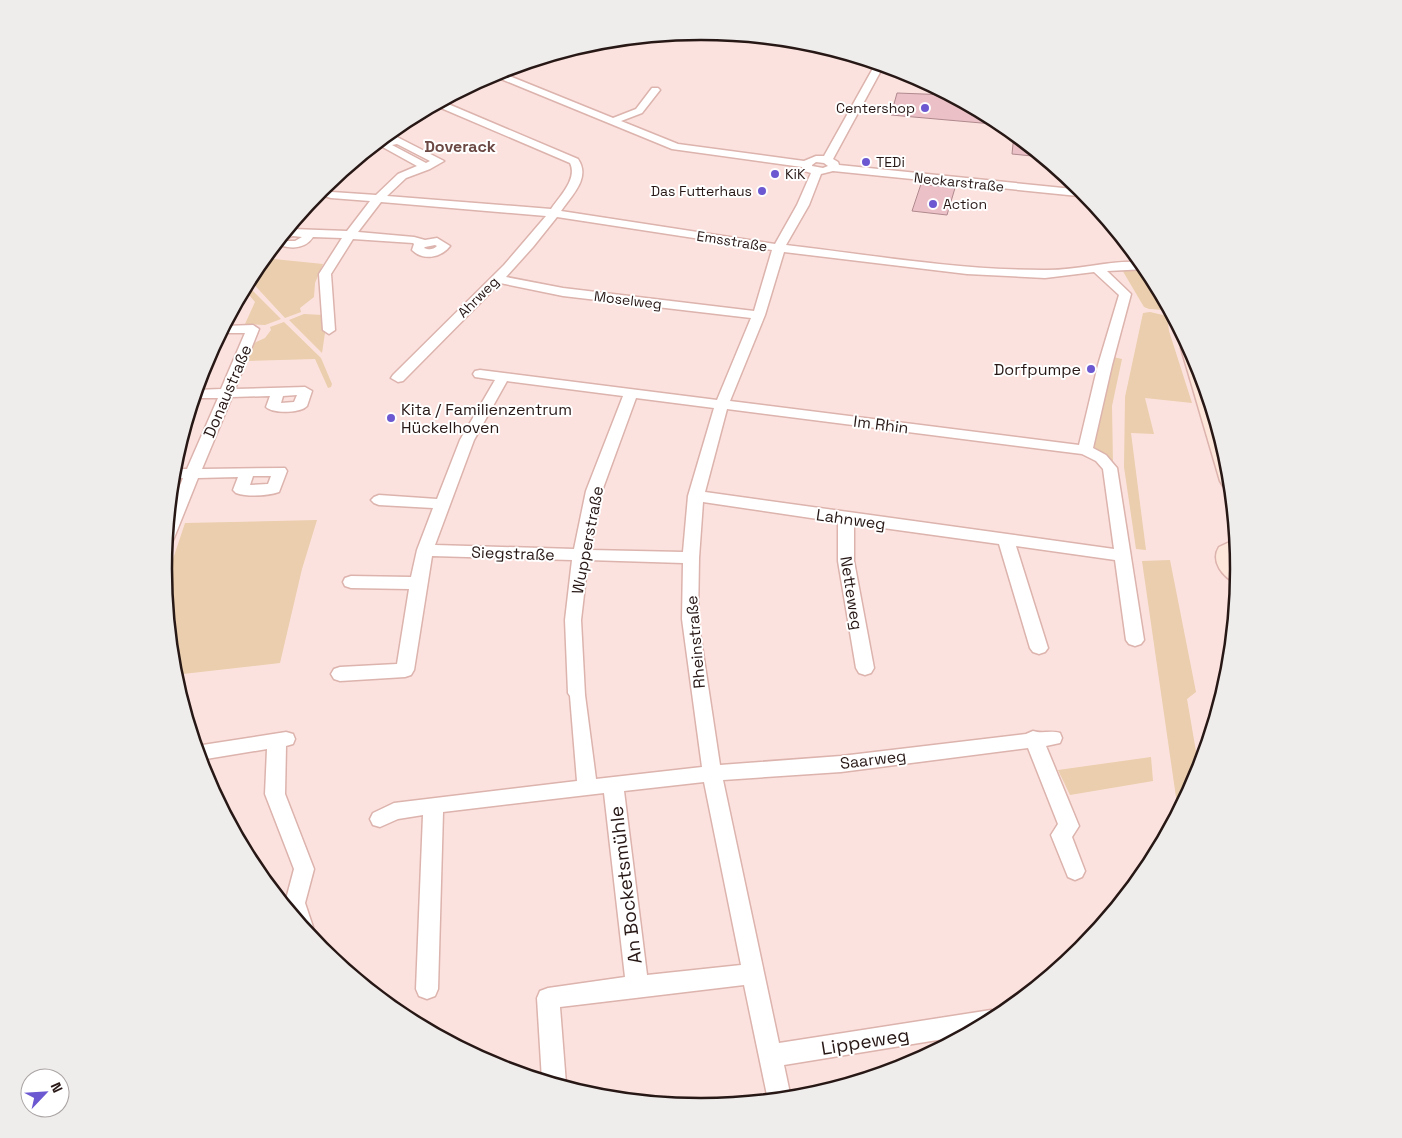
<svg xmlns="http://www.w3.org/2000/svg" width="1402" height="1138" viewBox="0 0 1402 1138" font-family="'Space Grotesk',sans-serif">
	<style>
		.green { fill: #eacead }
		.forest { fill: #c9a47b }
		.building { fill: #ebc1c7; stroke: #b0898f }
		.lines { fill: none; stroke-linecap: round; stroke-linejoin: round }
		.minor-casing { stroke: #dcb3ad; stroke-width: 3 }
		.secondary-casing { stroke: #dcb3ad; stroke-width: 3 }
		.minor { fill: #fff; fill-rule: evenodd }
		.secondary { fill: #fde6da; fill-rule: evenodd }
		.poi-dot { fill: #6c58d1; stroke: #fff; stroke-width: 2 }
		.labels { text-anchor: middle; stroke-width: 4; stroke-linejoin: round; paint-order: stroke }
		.far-poi-label { font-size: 14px; fill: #271816; stroke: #fff; text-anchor: start }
		.far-street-label { font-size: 14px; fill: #271816; stroke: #fff }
		.far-quarter-label { font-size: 16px; font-weight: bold; fill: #6b4843; stroke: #fff }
		.poi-label { font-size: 16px; fill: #271816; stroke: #fff; text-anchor: end }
		.street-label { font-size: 16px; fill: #271816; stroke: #fff }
		.near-street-label { font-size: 19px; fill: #271816; stroke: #fff }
		.rim { fill: none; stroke: #271816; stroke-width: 2.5 }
	</style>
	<rect width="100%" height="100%" fill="#fce2de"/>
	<g class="green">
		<path d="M264 258 323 264 315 283 314 297 300 308 301 312 285 318 249 279Z"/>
		<path d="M1121 268H1128L1145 274 1165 310 1149 309 1144 307Z"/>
		<path d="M248 286 281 319 265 325 245 324 255 302 250 296H240L245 287Z"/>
		<path d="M1150 312 1167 316 1169 331 1192 403 1145 398 1154 434 1131 433 1146 550 1136 549 1124 467 1125 397 1143 313Z"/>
		<path d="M304 314 323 315 325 333 322 353 289 320Z"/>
		<path d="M284 322 321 358 332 384 331 387 328 388 315 359 247 361 254 343 265 338 271 330 270 327Z"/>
		<path d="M1113 357 1122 359 1112 406 1113 465 1090 446Z"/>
		<path d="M317 520 302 569 280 663 174 675 163 569 170 568 185 523Z"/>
		<path d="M1170 560 1196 692 1187 699 1199 769 1178 811 1142 561Z"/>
		<path d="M1151 757 1153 781 1070 795 1058 770Z"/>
	</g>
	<path class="forest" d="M672 34 627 46 569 55 561 52 596 42Z"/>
	<g class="building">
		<path d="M897 93 949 95 1004 125 891 115Z"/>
		<path d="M1014 134 1029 146 1042 157 1012 154Z"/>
		<path d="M921 184 955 188 947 215 912 211Z"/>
	</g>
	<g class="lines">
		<g class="minor-casing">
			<g id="minor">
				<path d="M876 63 884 65 833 159 838 162 839 165 1083 190 1088 197 833 171 821 174 809 205 786 245C871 255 957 270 1043 270 1076 271 1108 260 1141 262L1147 269 1107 271 1131 294 1112 365 1093 448 1106 455 1117 468 1144 640 1141 644 1135 646 1129 644 1126 640 1115 560 1016 546 1048 648 1045 652 1039 654 1033 652 1030 648 999 544 854 524V561L874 668 871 673 865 675 859 673 856 668 838 561V522L703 502 699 558 698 619 720 765 841 756 1026 734 1033 731C1042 734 1050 730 1060 733L1062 738 1060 743 1046 746 1079 826 1072 837 1085 871 1082 877 1075 880 1068 877 1051 835 1058 824 1028 748 841 772 723 780 779 1043 991 1010 999 1013 1000 1016 962 1036 784 1065 791 1098 768 1100 744 985 560 1007 566 1084 565 1087 542 1080 537 998 540 991 548 988 625 977 604 793 443 812 438 989 435 996 427 999 419 996 416 989 423 815 398 819 380 827 373 825 370 819 373 813 394 803 577 781 570 696 568 693 565 620 572 560 432 556 414 670 411 675 405 677 340 681 334 679 331 674 334 669 340 667 397 664 409 589 351 588 345 586 343 582 345 578 351 576 411 577 417 550 433 508 379 505 374 503 371 500 374 497 379 495 437 499 460 440 495 380 475 377 473 374 475 371 480 370 717 400 751 318 563 296 500 283 403 381 398 382 391 378 393 375 504 265 546 216 381 202 358 232 414 237 425 240 437 238 450 246C441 258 423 261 412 250L414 244 413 243 353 239 331 274 335 330 329 334 323 330 319 274 342 238 313 237C305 249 292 249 279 245L277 242 287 230 292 229 347 231 370 201 331 198 317 194 321 188 332 192 376 195 398 174 417 166 379 145 397 137 444 161 430 169 406 178 387 196 551 209C559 197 578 179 570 163L434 105 441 101 578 159C591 178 572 195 561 211L775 244 797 205 811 173 804 171 802 167 672 149 501 79 495 72 503 70 507 75 613 118 636 109 652 88H658L660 90 642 113 621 121 678 144 804 161 816 156H824ZM397 144 430 161 426 163 392 145ZM816 162 824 163 828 166 823 168 812 166V165ZM557 217 772 250 754 311 563 288 506 277 533 247ZM293 236 302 237 295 241H287L286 238ZM435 245 437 246C433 250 429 250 424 248L425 247ZM784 252 967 274 1045 278 1094 272 1119 295 1098 365 1079 445 730 401 765 315ZM507 381 623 396 586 491 574 549 435 545 474 440ZM636 398 714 408 688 496 683 552 590 550 602 491ZM727 409 1082 454 1096 461 1103 469 1114 549 705 492ZM588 560 683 563 682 619 702 767 596 779 585 695 581 620ZM704 782 741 965 647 975 624 791Z"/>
				<path d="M253 325 259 329 235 389 305 387 312 391 307 406C301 413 273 414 266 407L270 396 232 397 202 469 285 468 287 471 279 492C267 496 248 497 236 493L233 490 238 477 198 478 174 538 172 542 166 543 169 513 183 478H172L173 469H187L218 398H194L196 390 221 389 245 333H220L224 326ZM297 395 294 402 281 403 283 396ZM253 476H271L268 484 250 485Z"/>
				<path d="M286 732 293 734 295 739 293 744 286 746 285 794 314 869 305 903 313 927 308 934 285 903 294 869 265 794 267 749 200 760 196 746Z"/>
			</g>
		</g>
		<g class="secondary-casing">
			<g id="secondary">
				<path d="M1187 343 1198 363 1228 464 1231 487 1223 486 1220 481 1181 348Z"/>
				<path d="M1236 539 1239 569 1237 583C1223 578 1210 561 1219 547Z"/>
			</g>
		</g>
		<use href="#minor" class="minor"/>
		<use href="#secondary" class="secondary"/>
	</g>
	<g class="poi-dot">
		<circle cx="925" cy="108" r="5"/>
		<circle cx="866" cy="162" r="5"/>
		<circle cx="775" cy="174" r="5"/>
		<circle cx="762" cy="191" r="5"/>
		<circle cx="933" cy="204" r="5"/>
		<circle cx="1091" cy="369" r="5"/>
		<circle cx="391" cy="418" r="5"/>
	</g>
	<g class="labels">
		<g class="far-poi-label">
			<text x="915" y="113" text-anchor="end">Centershop</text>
			<text x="876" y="167">TEDi</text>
			<text x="785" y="179">KiK</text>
			<text x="752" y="196" text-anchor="end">Das Futterhaus</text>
			<text x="943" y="209">Action</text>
		</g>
		<g class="far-street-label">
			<text transform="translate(959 182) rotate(6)" y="5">Neckarstraße</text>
			<text transform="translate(732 241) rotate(9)" y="5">Emsstraße</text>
			<text transform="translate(478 297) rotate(-45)" y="5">Ahrweg</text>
			<text transform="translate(628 300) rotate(7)" y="5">Moselweg</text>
		</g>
		<g class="far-quarter-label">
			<text x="460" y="152">Doverack</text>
		</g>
		<g class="poi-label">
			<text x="1081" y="375">Dorfpumpe</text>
			<text x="401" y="415" text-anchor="start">Kita / Familienzentrum<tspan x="401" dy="18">Hückelhoven</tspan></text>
		</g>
		<g class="street-label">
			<text transform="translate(227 391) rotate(-67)" y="6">Donaustraße</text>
			<text transform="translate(881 424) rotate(7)" y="6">Im Rhin</text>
			<text transform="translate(851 519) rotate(8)" y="6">Lahnweg</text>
			<text transform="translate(587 540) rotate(-79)" y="6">Wupperstraße</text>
			<text transform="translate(513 553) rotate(2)" y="6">Siegstraße</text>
			<text transform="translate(852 593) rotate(81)" y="6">Netteweg</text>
			<text transform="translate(695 642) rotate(-95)" y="6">Rheinstraße</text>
			<text transform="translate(873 759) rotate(-7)" y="6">Saarweg</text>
		</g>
		<g class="near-street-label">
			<text transform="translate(625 885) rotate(-97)" y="7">An Bocketsmühle</text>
			<text transform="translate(865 1041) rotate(-9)" y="7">Lippeweg</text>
		</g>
	</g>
	<path d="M0 0H1402V1138H0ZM172 569a529 529 0 1 1 1058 0a529 529 0 1 1-1058 0Z" fill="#eeedec" fill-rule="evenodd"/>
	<path class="rim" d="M172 569a529 529 0 1 1 1058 0a529 529 0 1 1-1058 0Z"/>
	<g transform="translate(45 1093) rotate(65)"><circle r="24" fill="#ffffff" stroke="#a9a3a2"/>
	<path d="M0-4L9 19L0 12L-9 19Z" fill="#6c58d1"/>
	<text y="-8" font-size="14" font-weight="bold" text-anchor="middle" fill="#271816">N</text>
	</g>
</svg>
